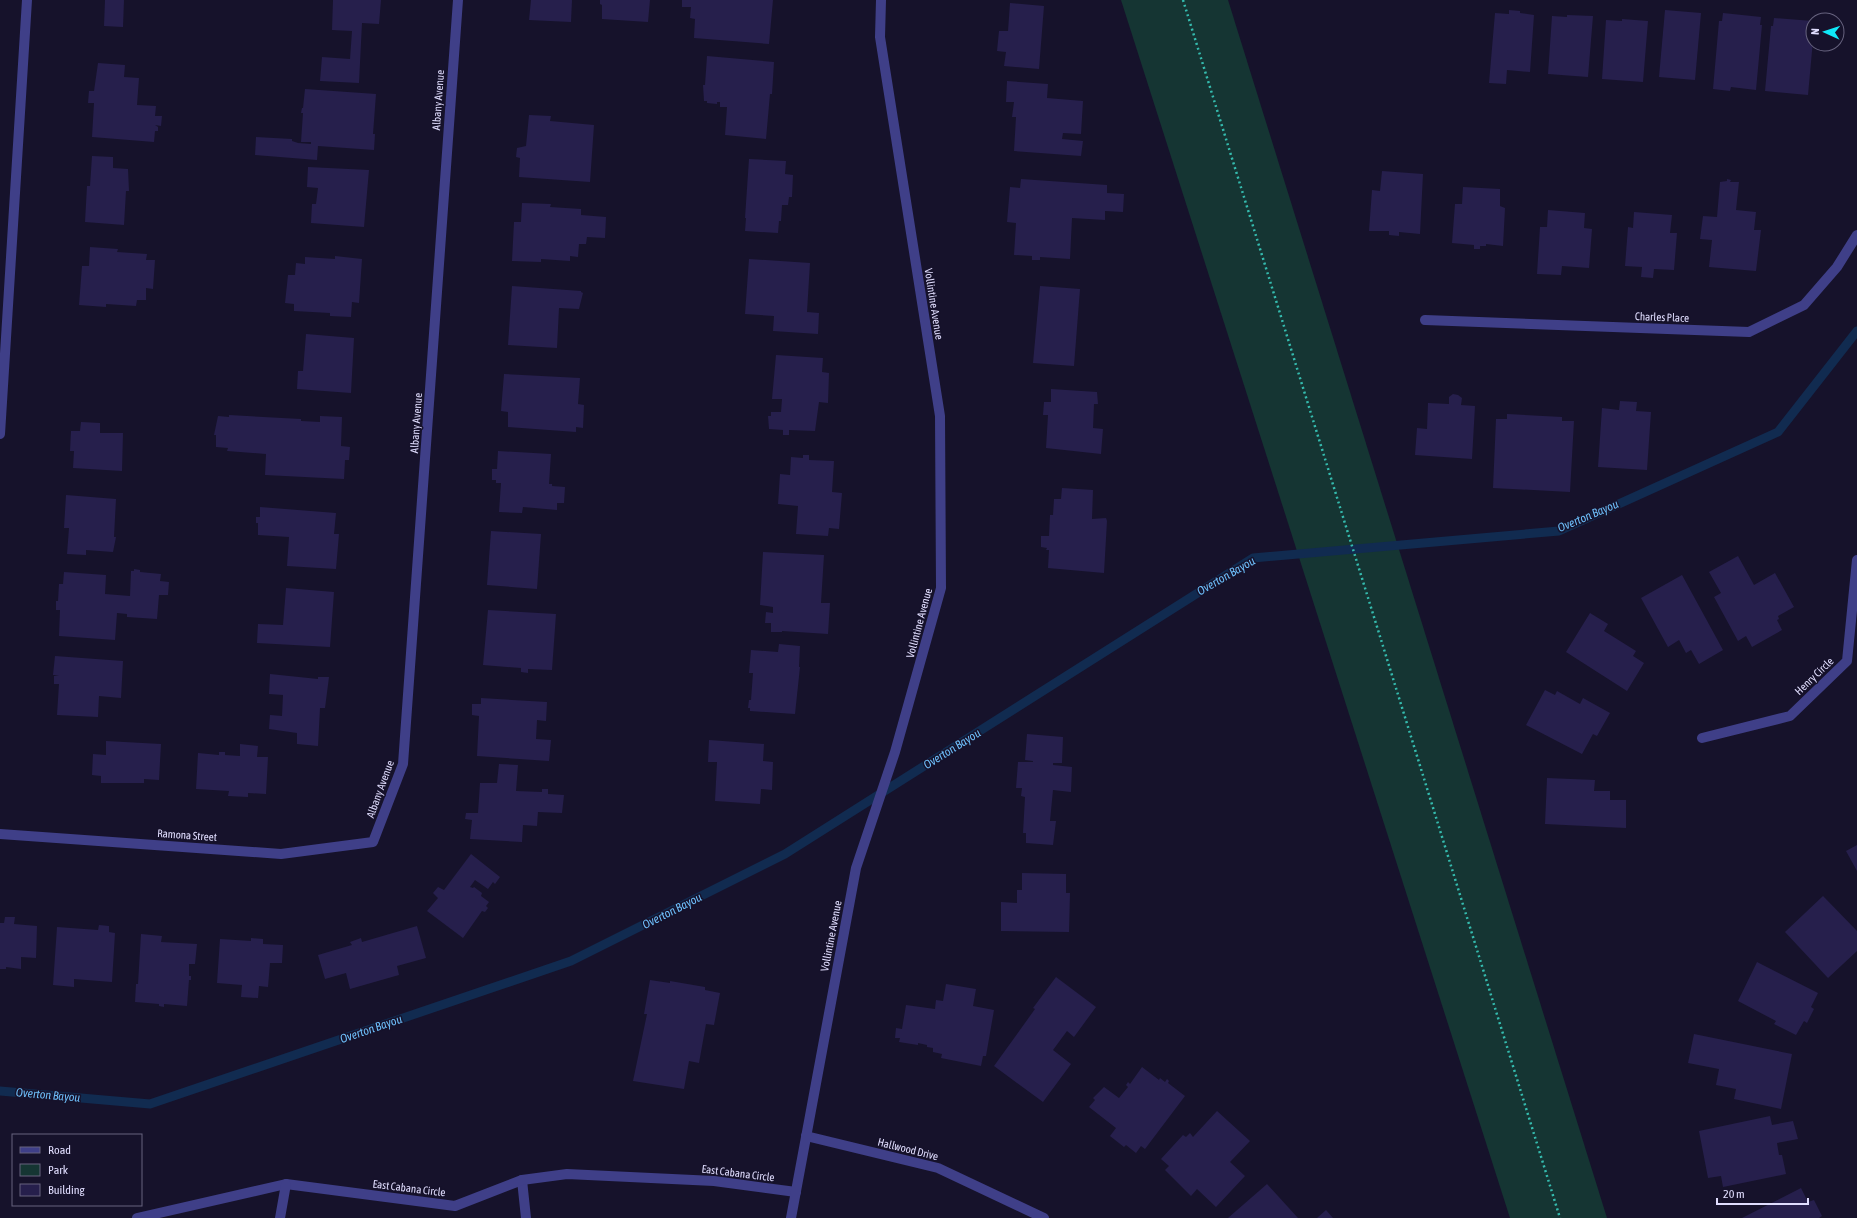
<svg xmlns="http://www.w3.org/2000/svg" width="1857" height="1218" viewBox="0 0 1857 1218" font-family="'Asap Condensed',sans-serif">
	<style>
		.green { fill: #153533 }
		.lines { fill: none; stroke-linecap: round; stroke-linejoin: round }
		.stream { stroke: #112b50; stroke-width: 9 }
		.building { fill: #261f4c }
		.path { stroke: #35bbae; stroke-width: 2.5; stroke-dasharray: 2 3; stroke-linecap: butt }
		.minor { stroke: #3f3f88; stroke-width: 10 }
		.tertiary { stroke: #3f3f88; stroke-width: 10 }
		.labels { text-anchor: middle; stroke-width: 3; stroke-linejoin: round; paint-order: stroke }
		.street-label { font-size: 11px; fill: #e0ddfe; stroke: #16122b }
		.water-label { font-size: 12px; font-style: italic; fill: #6ebffb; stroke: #16122b }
	</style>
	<rect width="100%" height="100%" fill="#16122b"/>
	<path class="green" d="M1121 0H1228L1607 1218H1510Z"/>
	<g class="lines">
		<path class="stream" d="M0 1091 150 1104 571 961 785 854 1253 558 1559 531 1778 432 1857 331"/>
	</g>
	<g class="building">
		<path d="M105 0H124L123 27 104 26Z"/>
		<path d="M333 0H381L379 24 362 23 359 83 320 81 322 57 350 59 352 31 332 30Z"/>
		<path d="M531 0H572L571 22 529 20Z"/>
		<path d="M600 0H650L648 22 602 19V5L600 4Z"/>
		<path d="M682 0H773L769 44 694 38 695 19 690 18 691 7H682Z"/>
		<path d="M1010 3 1044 6 1039 69 1004 66 1006 52 997 51 999 31H1008Z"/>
		<path d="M1509 10 1520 11V13L1534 15 1530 72 1507 70 1506 84 1489 83 1495 13 1509 14Z"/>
		<path d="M1665 10 1701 13 1695 80 1659 77Z"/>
		<path d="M1723 13 1761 17 1760 25H1762L1756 90 1731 87 1730 91 1713 89 1719 21H1722Z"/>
		<path d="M1567 15 1593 16 1588 77 1548 74 1552 16 1567 17Z"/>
		<path d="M1774 18 1813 21V40L1808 95 1765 91 1771 26H1773Z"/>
		<path d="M1622 19 1648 21 1643 82 1602 79 1606 20 1622 21Z"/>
		<path d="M707 56 774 62 772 94H770L766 139 725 135 727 107H720V102H717V104L707 103V101H704L703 85H705Z"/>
		<path d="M98 63 125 65 124 77 139 78 137 105 156 106 155 116H162L161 126 155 125 158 127V131H155L154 142 92 137 94 103H88L89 91H94Z"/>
		<path d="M1007 81 1048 84 1047 98 1083 101 1081 134 1063 133 1062 139 1083 141 1081 156 1014 151 1016 117H1012L1014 102H1006Z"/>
		<path d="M305 89 376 94 373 134H375L374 150 318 146 317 160 255 155 256 137 292 139V141L298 143 311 144V142H301L303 113H301L302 108H303Z"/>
		<path d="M529 115 551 116 550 121 594 125 590 182 519 177 520 158 516 157 517 148 526 146Z"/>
		<path d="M92 156 113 157V168L128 169 129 191H126L124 225 85 222 87 186H90Z"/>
		<path d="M749 159 786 161 785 174 793 175 792 197H789L788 205H782L781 221H779L778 233 745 231 746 218H745Z"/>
		<path d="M308 167 369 170 364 227 311 223 312 204H316L318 188 307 187Z"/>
		<path d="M1382 171 1423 174 1420 234 1399 232V236L1389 235V231H1369L1372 190 1380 191Z"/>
		<path d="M1021 179 1107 185V193L1124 194 1123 212 1105 211V220L1072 218 1070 259 1040 257V260H1032V256L1014 255 1016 223 1007 222 1010 187 1020 188Z"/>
		<path d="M1727 179 1731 180 1730 182H1739L1736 210 1756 212 1754 230H1761L1756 271 1709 267 1712 240 1700 239 1703 216 1717 217 1720 182 1727 181Z"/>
		<path d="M1463 187 1500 189V206L1505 208 1503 246 1486 244V246H1480V249H1474V245L1452 243 1455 204H1462Z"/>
		<path d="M522 203 551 204 550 207 581 209V215L606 217 605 238 587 237 586 244H579L578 257 570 256V261L541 259V262L512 261 514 222H521Z"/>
		<path d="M1548 210 1585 213 1584 228 1592 229 1589 268 1562 266 1561 275 1537 274 1540 227H1547Z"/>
		<path d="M1634 212 1672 215 1670 233H1677L1674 270 1654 269 1653 278 1641 277 1642 267 1625 266 1628 227 1633 228Z"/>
		<path d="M90 247 118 249 117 252 147 254 146 260H155L153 289 146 288V300H137L136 306 106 304V307L79 305 82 266H89Z"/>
		<path d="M335 256 362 259 359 303 352 302 351 317 330 316V313L294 311V304L285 303 288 275H295L296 263 305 264V257L335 259Z"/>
		<path d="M749 259 810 263 807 312 819 313 818 334 773 331 774 316 745 314Z"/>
		<path d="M512 286 581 291V292L583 293 579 309 559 308 557 348 508 345Z"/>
		<path d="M1040 286 1080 289 1074 366 1033 363Z"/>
		<path d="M306 334 354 338 351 393 297 389 298 371H303Z"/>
		<path d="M776 355 823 358 822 372 829 373 828 403 819 402 815 431 789 430V435H783V430L769 429 768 416H771V412H781L782 399H772Z"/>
		<path d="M504 374 580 378 578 404 584 405 583 428 576 427V432L508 427V412L501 411Z"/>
		<path d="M1051 389 1097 392 1098 404H1094L1093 428 1103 429 1101 454 1046 448 1048 415H1043L1044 402H1051Z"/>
		<path d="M1453 394 1458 395 1462 398 1461 405 1475 406 1472 459 1415 455 1417 428 1427 429 1428 403 1449 404V397Z"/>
		<path d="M1620 401 1637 402 1636 411 1651 412 1647 470 1598 467 1602 408 1619 410Z"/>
		<path d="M1507 414 1562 417V421H1574L1570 492 1493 488 1496 419H1507Z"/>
		<path d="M229 415 301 419V421L320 422V416L342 417 341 446 350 447 349 460H345L344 479 265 475 266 454 227 451 228 448 216 447V435H214L218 416 229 417Z"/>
		<path d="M81 422 100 423V433H123L122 471 73 468 74 451H70L71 431H80Z"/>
		<path d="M498 451 551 454 549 484H552V486L565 487 564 503H557V510L523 507 522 513 499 512 501 483H496V480H492V469H497Z"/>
		<path d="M803 455H809V460L834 461 832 492 842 493 839 529 829 528 828 536 796 534 798 506 778 504 780 474 790 475 791 457 803 458Z"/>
		<path d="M1062 488 1093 490 1092 519 1106 518 1107 521 1104 573 1048 568 1049 550H1046L1047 548 1041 547V536H1049L1050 515H1053L1054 499H1061Z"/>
		<path d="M66 495 116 499 114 537H116L113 552 86 550V555L67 554 69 528H64Z"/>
		<path d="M260 507 336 513 334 534H339L336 569 287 566 289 537 258 535V523H256V517H260Z"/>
		<path d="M491 531 541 534 537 589 487 585Z"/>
		<path d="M763 552 824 555 821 603H830L828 634 782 631V632H771V623H765L766 612 773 613V607L760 605Z"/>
		<path d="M1738 556 1754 585 1775 573 1794 607 1778 616 1779 619 1777 620 1782 630 1752 647 1746 636 1738 641 1714 597 1721 593 1709 572Z"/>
		<path d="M134 569 140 570V572L161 574 160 581 169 582 168 595H159L157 619 127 617V614L117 613 115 640 59 636 60 610H56V601H58L59 584H63L64 572 106 575 105 594 130 596 131 571H134Z"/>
		<path d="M1682 575 1723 650 1699 664 1691 650 1686 653 1679 640 1668 647 1641 598Z"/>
		<path d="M286 588 334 592 330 647 257 643 258 624 283 625Z"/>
		<path d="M488 610 556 614 552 670 528 669V673L521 672V668L483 665Z"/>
		<path d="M1590 613 1608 624 1604 631 1636 651 1633 656 1644 663 1627 691 1566 652Z"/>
		<path d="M779 644 800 646 799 667H800L795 714 750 711V708H748L749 700H751L753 673H749L751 650 778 652Z"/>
		<path d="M55 656 123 661 121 698 99 696 98 717 57 715 59 684H54V676L59 675H53Z"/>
		<path d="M270 674 318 679V677H329L325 708H320L318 746 297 744V733L269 729 270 715 282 716 283 695 269 694Z"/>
		<path d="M1545 690 1555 695 1557 691 1580 704 1583 698 1610 713 1597 736 1593 734 1582 754 1526 725Z"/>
		<path d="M481 698 547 702 546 721 537 720 536 739 551 740 549 761 477 756 479 716 472 715V704H481Z"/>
		<path d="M1027 734 1063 737 1062 763H1053V765L1072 767 1071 792 1053 790 1050 821H1056L1053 845 1026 843V833H1023L1025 797 1021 796 1022 788H1016L1018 762H1033V761L1025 760Z"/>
		<path d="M709 740 764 744 763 761 773 762 772 790 761 789 760 804 715 801 717 762H708Z"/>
		<path d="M106 741 161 744 159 780 144 779V783H101V776L92 775 93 754 106 755Z"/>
		<path d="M240 744 258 746 257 757H268L266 794 248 793V797L228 796 229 791 196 789 198 753 219 755V752H225V755L240 756Z"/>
		<path d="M499 764 518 765 516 791 542 792V789H548V794L564 795 562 813 538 812 537 826 523 825 522 842 470 839 472 820 465 819 466 813H478L480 783H497Z"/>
		<path d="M1547 778 1595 780 1594 791H1610V800H1626V828L1545 824Z"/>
		<path d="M1857 845V871L1846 851Z"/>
		<path d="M471 854 500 877 495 884 493 882 488 889 475 880 470 887 473 888 474 887 482 893 481 896 489 902 486 906 488 908 485 912 482 911 463 938 427 911 438 898 433 893 438 887 444 890Z"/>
		<path d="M1022 873 1066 874V893H1070L1069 932 1001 931V902L1017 903V890H1022Z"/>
		<path d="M1823 896 1857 931V951L1828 978 1785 932Z"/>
		<path d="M5 917H15L14 924 37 926 36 958 21 957V969L6 967V969H0V923H4Z"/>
		<path d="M99 925 109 926V932L115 933 112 982 74 979V987L53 985 57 927 98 930Z"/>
		<path d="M417 926 426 958 397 966 399 975 350 989 346 973 325 979 318 955 352 945 350 942 361 938 362 942Z"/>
		<path d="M141 934 162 936 161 942 197 944 195 964H189V976H191V980H189L187 1006 164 1004V1007L159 1006V1004L135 1002 136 984H138Z"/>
		<path d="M251 938 263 939V944L283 945 282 963H270L268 987 259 986 258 998 241 997 242 985 217 983 220 939 251 941Z"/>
		<path d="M1757 962 1818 993 1811 1007 1814 1009 1807 1023 1804 1021 1796 1035 1774 1024 1776 1021 1738 1001Z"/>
		<path d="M1056 977 1096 1007 1074 1037 1067 1031 1053 1050 1071 1064 1043 1102 994 1066 1035 1009 1033 1008Z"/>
		<path d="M650 980 670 983V981L705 987V990L720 993 714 1025 706 1024 699 1063 689 1061 684 1089 633 1081 647 1014H644Z"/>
		<path d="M946 984 976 989 973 1006 994 1010 986 1056H983L981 1066 941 1058 942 1054 933 1052V1048L927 1047V1045L918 1043V1045L899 1042 900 1038H895L896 1028 902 1029 906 1005 935 1009 936 1000 943 1001Z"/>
		<path d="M1694 1034 1792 1054 1781 1109 1734 1099 1736 1089 1716 1085 1719 1069 1688 1063Z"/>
		<path d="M1142 1067 1159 1080 1160 1078 1165 1082 1167 1079 1169 1081 1168 1083 1185 1096 1145 1149 1141 1146 1136 1153 1126 1145 1124 1147 1110 1136 1116 1128 1089 1107 1095 1100 1093 1098 1104 1087 1119 1098 1128 1087 1126 1085 1128 1082 1130 1084Z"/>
		<path d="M1217 1111 1250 1141 1230 1162 1245 1176 1216 1207 1197 1189 1191 1196 1165 1170 1169 1166 1161 1159 1183 1135 1186 1137 1190 1133 1193 1137Z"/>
		<path d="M1770 1116 1772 1125 1793 1121 1798 1139 1777 1143 1779 1155H1782L1786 1174 1723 1187 1721 1176 1708 1178 1699 1131Z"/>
		<path d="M1267 1184 1298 1218H1228Z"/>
		<path d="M1801 1188 1808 1202 1814 1200 1822 1216 1819 1218H1742Z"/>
		<path d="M1326 1210 1333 1218H1317Z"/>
	</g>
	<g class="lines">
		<path class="path" d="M1183 0 1560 1218"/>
		<g class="minor">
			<path d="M1425 320 1749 332 1804 305 1837 267 1857 235"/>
			<path d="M0 434 27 0"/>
			<path d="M1702 738 1790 716 1847 661 1857 560"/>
			<path d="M0 834 281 854 373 842 403 764 458 0"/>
			<path d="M806 1136 938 1168 1044 1218"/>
			<path d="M522 1180 526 1218"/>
			<path d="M137 1218 286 1184 455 1206 522 1180 567 1174 714 1181 796 1192"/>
			<path d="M280 1218 286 1184"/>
		</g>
		<path class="tertiary" d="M791 1218 856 868 895 752 941 588 940 416 880 37 881 0"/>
	</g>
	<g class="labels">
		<g class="street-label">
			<text transform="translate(438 100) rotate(-86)" y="4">Albany Avenue</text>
			<text transform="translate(934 304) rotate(81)" y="4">Vollintine Avenue</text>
			<text transform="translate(1662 317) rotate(2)" y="4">Charles Place</text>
			<text transform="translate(416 423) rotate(-86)" y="4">Albany Avenue</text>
			<text transform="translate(919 623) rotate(-75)" y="4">Vollintine Avenue</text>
			<text transform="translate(1814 676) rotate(-44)" y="4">Henry Circle</text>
			<text transform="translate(380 789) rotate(-70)" y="4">Albany Avenue</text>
			<text transform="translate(187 835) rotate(4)" y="4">Ramona Street</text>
			<text transform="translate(831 936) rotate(-79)" y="4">Vollintine Avenue</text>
			<text transform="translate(908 1149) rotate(14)" y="4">Hallwood Drive</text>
			<text transform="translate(738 1173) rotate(7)" y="4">East Cabana Circle</text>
			<text transform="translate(409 1188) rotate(7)" y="4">East Cabana Circle</text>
		</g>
		<g class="water-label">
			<text transform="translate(1588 516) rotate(-23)" y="4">Overton Bayou</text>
			<text transform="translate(1226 576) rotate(-30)" y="4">Overton Bayou</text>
			<text transform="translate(952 749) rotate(-32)" y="4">Overton Bayou</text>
			<text transform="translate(672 911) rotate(-27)" y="4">Overton Bayou</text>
			<text transform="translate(371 1029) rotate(-19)" y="4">Overton Bayou</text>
			<text transform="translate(48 1095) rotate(5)" y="4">Overton Bayou</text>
		</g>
	</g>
	<rect x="12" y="1134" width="130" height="72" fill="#16122b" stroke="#67637f"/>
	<rect x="20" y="1147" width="20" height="6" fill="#3f3f88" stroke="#67637f"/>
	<text x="48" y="1154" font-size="12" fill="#e0ddfe">Road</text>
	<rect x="20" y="1164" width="20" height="12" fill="#153533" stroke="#67637f"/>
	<text x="48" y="1174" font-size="12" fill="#e0ddfe">Park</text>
	<rect x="20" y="1184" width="20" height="12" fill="#261f4c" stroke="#67637f"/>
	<text x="48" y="1194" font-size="12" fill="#e0ddfe">Building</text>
	<g transform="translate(1825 32) rotate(273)"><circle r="19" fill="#16122b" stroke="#67637f"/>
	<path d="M0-3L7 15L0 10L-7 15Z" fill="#0fe9f8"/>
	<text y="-6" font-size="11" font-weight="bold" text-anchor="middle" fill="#e0ddfe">N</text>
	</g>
	<path d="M1717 1198v6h91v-6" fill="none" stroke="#e0ddfe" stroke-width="2"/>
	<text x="1723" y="1198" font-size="12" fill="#e0ddfe" stroke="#16122b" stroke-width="3" paint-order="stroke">20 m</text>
</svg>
